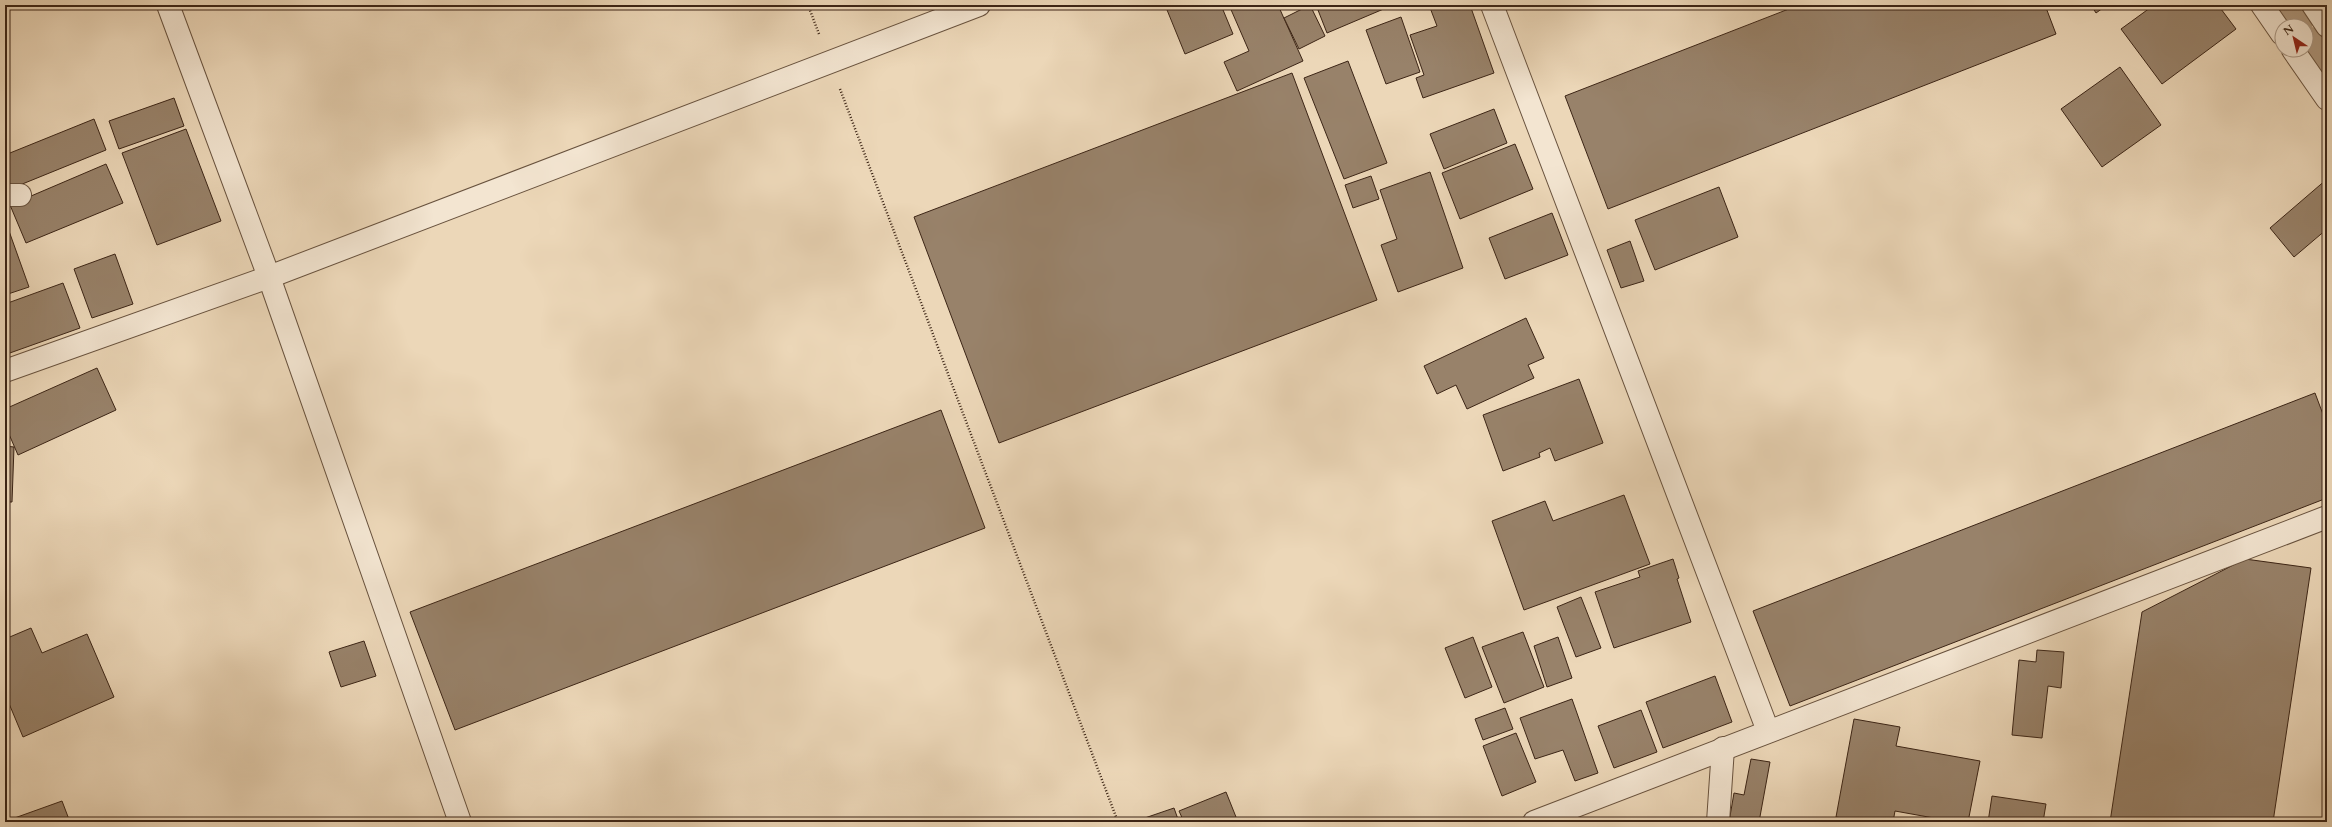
<svg xmlns="http://www.w3.org/2000/svg" width="2332" height="827" viewBox="0 0 2332 827" font-family="Cardo,serif">
	<style>
		.lines { fill: none; stroke-linecap: round; stroke-linejoin: round }
		.canal { stroke: #b09a81; stroke-width: 36 }
		.building { fill: #98826a; stroke: #3c2516 }
		.street-casing { stroke: #68523e; stroke-width: 24 }
		.path { stroke: #3c2516; stroke-width: 2.5; stroke-dasharray: 1 2; stroke-linecap: butt }
		.street { stroke: #f3e5d1; stroke-width: 22 }
	</style>
	<rect width="100%" height="100%" fill="#ecd7b8"/>
	<filter id="stains"><feTurbulence type="fractalNoise" baseFrequency=".005" numOctaves="4"/><feColorMatrix values="0 0 0 0 .2 0 0 0 0 .09 0 0 0 0 .02 0 0 0 .5 -.17"/></filter>
	<radialGradient id="worn" r=".72"><stop offset=".6" stop-color="#630" stop-opacity="0"/><stop offset="1" stop-color="#630" stop-opacity=".3"/></radialGradient>
	<g class="lines">
		<g class="canal">
			<path d="M2279 5 2294 26"/>
			<path d="M2306 44 2327 75"/>
		</g>
	</g>
	<g class="building">
		<path d="M1165 5H1221L1233 34 1185 54Z"/>
		<path d="M1229 5H1278L1303 61 1237 91 1224 62 1249 51Z"/>
		<path d="M1310 5 1325 36 1299 49 1284 18Z"/>
		<path d="M1316 5H1393L1327 33Z"/>
		<path d="M1429 5H1470L1494 73 1423 98 1416 78 1424 75 1410 35 1437 26Z"/>
		<path d="M1799 5H2045L2056 34 1608 209 1565 96Z"/>
		<path d="M2091 5H2107L2096 13Z"/>
		<path d="M2154 5H2218L2236 29 2162 84 2121 29Z"/>
		<path d="M1401 17 1420 72 1386 84 1366 30Z"/>
		<path d="M1348 61 1387 163 1344 179 1304 78Z"/>
		<path d="M2120 67 2161 125 2102 167 2061 109Z"/>
		<path d="M1292 73 1377 300 999 443 914 217Z"/>
		<path d="M174 98 184 126 119 149 109 121Z"/>
		<path d="M1494 109 1507 143 1444 169 1430 134Z"/>
		<path d="M94 119 106 150 10 189 5 177V155Z"/>
		<path d="M186 129 221 221 157 245 122 153Z"/>
		<path d="M1515 144 1533 189 1460 219 1442 173Z"/>
		<path d="M106 164 123 203 26 243 10 205Z"/>
		<path d="M1430 172 1463 268 1398 292 1381 245 1397 239 1380 190Z"/>
		<path d="M1371 176 1379 199 1353 208 1345 185Z"/>
		<path d="M2327 179V229L2294 257 2270 228Z"/>
		<path d="M1719 187 1738 237 1655 270 1635 220Z"/>
		<path d="M1552 213 1568 255 1505 279 1489 238Z"/>
		<path d="M9 231 29 287 5 295V233Z"/>
		<path d="M1630 241 1644 281 1621 288 1607 250Z"/>
		<path d="M115 254 133 304 92 318 74 269Z"/>
		<path d="M63 283 80 328 7 354 5 349V304Z"/>
		<path d="M1526 318 1544 358 1528 365 1534 378 1467 409 1456 385 1437 394 1424 366Z"/>
		<path d="M97 368 116 410 18 455 5 425V409Z"/>
		<path d="M1579 379 1603 443 1555 461 1550 448 1539 453 1540 457 1503 471 1483 415Z"/>
		<path d="M2315 393 2327 425V498L1790 706 1753 611Z"/>
		<path d="M941 410 985 528 455 730 410 612Z"/>
		<path d="M5 446 14 447 12 502H5Z"/>
		<path d="M1624 495 1650 564 1524 610 1492 521 1545 501 1553 521Z"/>
		<path d="M1673 559 1679 578 1677 579 1691 622 1614 648 1595 592 1640 577 1638 571Z"/>
		<path d="M2245 559 2311 568 2273 822H2110L2142 612Z"/>
		<path d="M1581 597 1601 648 1576 657 1557 607Z"/>
		<path d="M31 628 42 653 87 634 114 697 23 737 5 694V639Z"/>
		<path d="M1523 632 1544 687 1504 703 1482 647Z"/>
		<path d="M1473 637 1492 687 1465 698 1445 648Z"/>
		<path d="M1558 637 1572 678 1547 687 1534 646Z"/>
		<path d="M364 641 376 676 341 687 329 652Z"/>
		<path d="M2037 650 2064 652 2061 688 2048 686 2042 738 2012 735 2019 660 2036 662Z"/>
		<path d="M1715 676 1732 722 1663 748 1646 702Z"/>
		<path d="M1572 699 1598 773 1575 781 1563 750 1535 759 1520 718Z"/>
		<path d="M1505 708 1513 729 1483 740 1475 719Z"/>
		<path d="M1641 710 1657 752 1614 768 1598 726Z"/>
		<path d="M1854 719 1900 727 1896 746 1980 761 1968 822H1956L1895 811 1893 822H1868L1836 817Z"/>
		<path d="M1516 733 1536 782 1502 796 1483 746Z"/>
		<path d="M1751 759 1770 762 1759 822H1729L1734 793 1744 795Z"/>
		<path d="M1226 792 1238 822H1184L1179 811Z"/>
		<path d="M1992 796 2046 804 2043 822H1988Z"/>
		<path d="M62 801 70 822H10L9 820Z"/>
		<path d="M1174 808 1179 822H1137L1136 821Z"/>
	</g>
	<g class="lines">
		<g class="street-casing">
			<g id="street">
				<path d="M168 5 269 277 460 822"/>
				<path d="M1492 5 1768 731"/>
				<path d="M2262 5 2282 34"/>
				<path d="M2313 5 2327 26"/>
				<path d="M2293 50 2327 99"/>
				<path d="M5 195H20"/>
				<path d="M5 371 269 277 979 5"/>
				<path d="M1534 822 2327 517"/>
				<path d="M1718 822 1723 748"/>
			</g>
		</g>
		<g class="path">
			<path d="M808 5 819 34"/>
			<path d="M840 89 1118 822"/>
		</g>
		<use href="#street" class="street"/>
	</g>
	<rect width="2332" height="827" fill="none" stroke="#ecd7b8" stroke-width="20"/>
	<rect x="6" y="6" width="2320" height="815" fill="none" stroke="#3c2516" stroke-width="2"/>
	<rect x="10" y="10" width="2312" height="807" fill="none" stroke="#3c2516"/>
	<g transform="translate(2294 38) rotate(325)"><circle r="19" fill="#f3e5d1" stroke="#aa9886"/>
	<path d="M0-3L7 15L0 10L-7 15Z" fill="#8f2418"/>
	<text y="-6" font-size="11" font-weight="bold" text-anchor="middle" fill="#3c2516">N</text>
	</g>
	<rect width="100%" height="100%" filter="url(#stains)"/>
	<rect width="100%" height="100%" fill="url(#worn)"/>
</svg>
